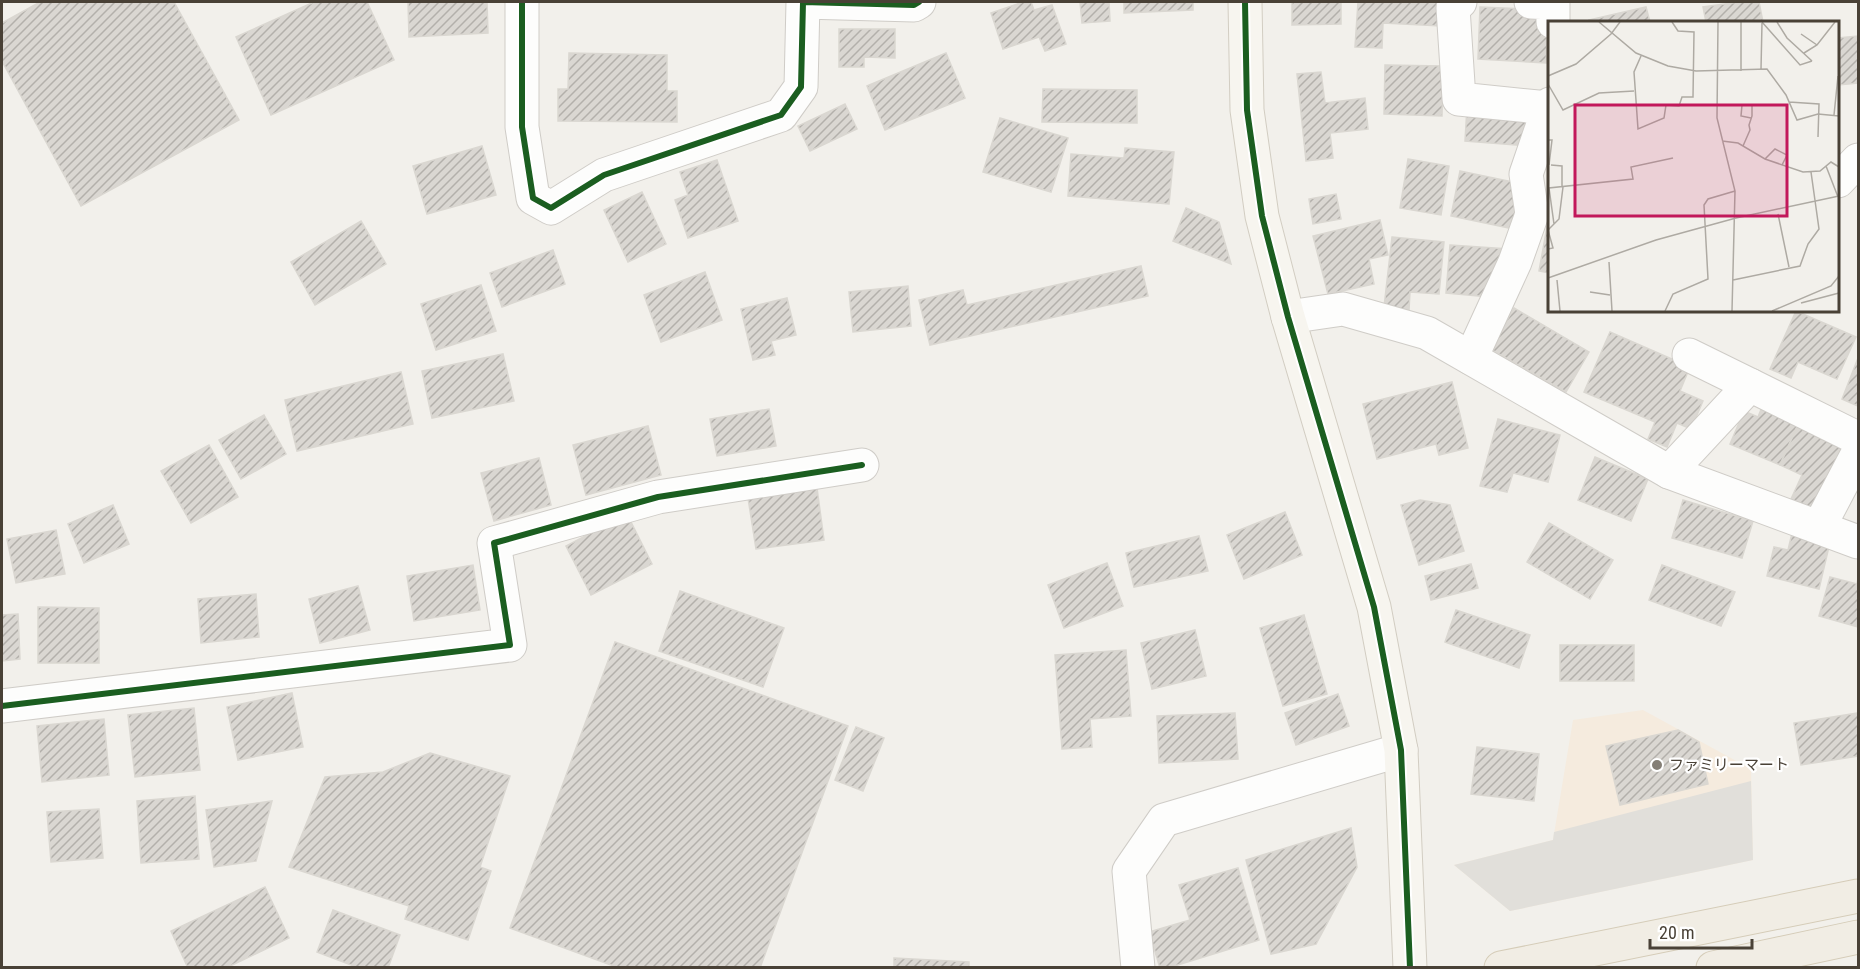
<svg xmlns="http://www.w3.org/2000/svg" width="1860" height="969" viewBox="0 0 1860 969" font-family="'Roboto Condensed','Noto Sans JP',sans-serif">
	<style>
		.commercial { fill: #f5ebde }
		.parking { fill: #e1dfda }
		.building { fill: url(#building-hatch); stroke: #dad7d1; stroke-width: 1.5 }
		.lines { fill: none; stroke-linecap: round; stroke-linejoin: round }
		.street-casing { stroke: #cfccc7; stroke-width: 35 }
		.secondary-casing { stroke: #d2cdc2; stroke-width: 35 }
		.primary-casing { stroke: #d5ccb8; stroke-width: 35 }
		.street { stroke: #fdfdfc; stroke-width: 33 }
		.secondary { stroke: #f7f5ef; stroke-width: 33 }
		.primary { stroke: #f1ede4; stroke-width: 33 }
		.cycleway-casing { stroke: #fff; stroke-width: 10 }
		.cycleway { stroke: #1b5e20; stroke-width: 6 }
		.poi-dot { fill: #847e75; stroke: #fff; stroke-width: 2 }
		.labels { text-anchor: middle; stroke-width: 4.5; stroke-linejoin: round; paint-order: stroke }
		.poi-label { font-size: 15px; fill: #494136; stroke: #fff; text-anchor: start }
		.inset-road { fill: none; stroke: #aeaaa3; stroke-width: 1.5 }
		.view { fill: #c2185b; fill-opacity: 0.15; stroke: #c2185b; stroke-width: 3 }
		.inset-edge { fill: none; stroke: #494136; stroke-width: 3 }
	</style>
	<defs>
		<pattern id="building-hatch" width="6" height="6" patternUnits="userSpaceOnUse" patternTransform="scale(1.5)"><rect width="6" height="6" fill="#dad7d2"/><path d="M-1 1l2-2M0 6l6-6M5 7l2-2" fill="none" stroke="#b3b0ab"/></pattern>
	</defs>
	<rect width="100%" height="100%" fill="#f2f0eb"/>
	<path class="commercial" d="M1643 710 1751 769 1753 860 1510 911 1454 865 1553 840 1573 720Z"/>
	<path class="parking" d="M1751 781 1753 860 1510 911 1454 865 1553 840 1554 832Z"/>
	<g class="building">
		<path d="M40 2H174L239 120 81 206 2 61V23Z"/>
		<path d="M314 2H367L394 60 271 115 236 37Z"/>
		<path d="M408 2H487L488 33 409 37Z"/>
		<path d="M1023 2H1031L1034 10 1052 5 1066 44 1045 51 1039 37 1003 49 991 13Z"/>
		<path d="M1080 2H1109L1110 21 1082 23Z"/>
		<path d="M1124 2H1193V10L1124 13Z"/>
		<path d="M1292 2H1341V24L1292 25Z"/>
		<path d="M1358 2H1443L1441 26 1383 23 1382 48 1355 47Z"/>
		<path d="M1739 2H1759L1763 22H1706L1703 7Z"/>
		<path d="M1480 7 1549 10 1546 63 1478 59Z"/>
		<path d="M1646 7 1650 22H1590L1589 20Z"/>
		<path d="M839 29H895V58L864 57V67H839Z"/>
		<path d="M1858 36V83L1838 85V38Z"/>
		<path d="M569 53 667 55V91H677V122L558 121V89H568Z"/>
		<path d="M946 53 965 98 885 130 867 86Z"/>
		<path d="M1385 65 1443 66 1442 116 1384 114Z"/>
		<path d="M1321 72 1325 103 1365 98 1368 129 1330 133 1333 158 1306 161 1297 74Z"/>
		<path d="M1043 89 1137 90V123L1042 122Z"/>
		<path d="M845 104 857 129 810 151 798 126Z"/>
		<path d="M1467 107 1531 111 1529 146 1465 141Z"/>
		<path d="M1000 118 1068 138 1051 192 983 172Z"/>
		<path d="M482 146 496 195 427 214 413 166Z"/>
		<path d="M1125 148 1174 152 1169 204 1068 196 1071 154 1124 158Z"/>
		<path d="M1408 159 1449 166 1441 215 1400 208Z"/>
		<path d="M717 160 738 221 688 238 675 200 688 195 680 172Z"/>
		<path d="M1460 171 1523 184 1514 229 1451 216Z"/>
		<path d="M642 192 666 244 628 262 604 210Z"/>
		<path d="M1336 194 1341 219 1313 224 1309 199Z"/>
		<path d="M1186 208 1219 222 1231 264 1173 241Z"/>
		<path d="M1380 220 1388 255 1369 259 1374 284 1328 294 1313 236Z"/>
		<path d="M361 221 386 264 315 305 291 262Z"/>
		<path d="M1548 221 1550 222V273L1539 271Z"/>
		<path d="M1392 237 1444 242 1439 294 1410 292 1409 310 1384 307Z"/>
		<path d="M1450 245 1509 249 1489 297 1446 293Z"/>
		<path d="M553 250 565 284 502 307 490 273Z"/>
		<path d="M1141 266 1148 296 930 345 919 300 963 290 967 305Z"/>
		<path d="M705 272 722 320 661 342 644 295Z"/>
		<path d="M481 285 496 331 436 350 421 304Z"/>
		<path d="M908 286 911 326 853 332 849 292Z"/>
		<path d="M787 298 796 335 771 341 775 355 753 360 741 309Z"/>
		<path d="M1514 308 1589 352 1566 392 1490 349Z"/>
		<path d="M1796 311 1856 337 1837 379 1798 362 1791 378 1770 369Z"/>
		<path d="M1610 332 1690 367 1680 391 1703 401 1691 429 1677 423 1667 447 1648 439 1655 422 1584 392Z"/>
		<path d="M503 354 514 401 432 418 422 371Z"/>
		<path d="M1858 358V406L1842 399Z"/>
		<path d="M401 372 413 424 297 451 285 400Z"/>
		<path d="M1452 382 1468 448 1439 455 1436 444 1377 459 1363 404Z"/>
		<path d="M1764 402 1801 418 1780 465 1730 444 1744 411 1758 417Z"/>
		<path d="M769 409 776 446 717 456 710 419Z"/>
		<path d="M264 415 286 454 241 479 219 440Z"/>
		<path d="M1801 418 1848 443 1814 509 1791 499 1802 475 1780 465Z"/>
		<path d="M1498 419 1560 435 1548 482 1513 473 1507 492 1480 486Z"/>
		<path d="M648 426 661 475 586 495 573 445Z"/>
		<path d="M209 445 238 497 191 523 161 471Z"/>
		<path d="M1595 457 1648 479 1631 521 1578 500Z"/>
		<path d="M539 458 551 505 494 521 481 473Z"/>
		<path d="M817 488 824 540 756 549 748 498Z"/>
		<path d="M1420 500 1450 505 1464 551 1419 565 1401 505Z"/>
		<path d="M1683 500 1753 521 1742 558 1672 538Z"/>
		<path d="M113 505 129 544 84 563 68 524Z"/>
		<path d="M1285 512 1302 555 1244 579 1227 535Z"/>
		<path d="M627 514 652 564 591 595 566 546Z"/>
		<path d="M1549 523 1613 560 1590 599 1527 562Z"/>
		<path d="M1793 529 1831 538 1819 589 1767 576 1774 547 1788 550Z"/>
		<path d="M56 530 65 574 16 583 7 539Z"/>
		<path d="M1199 536 1208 571 1134 587 1126 553Z"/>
		<path d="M1107 563 1123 606 1064 628 1048 585Z"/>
		<path d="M1471 564 1478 588 1431 600 1425 576Z"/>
		<path d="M473 565 480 610 414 621 407 576Z"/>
		<path d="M1662 565 1735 592 1721 626 1649 600Z"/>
		<path d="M1830 577 1857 584 1858 579V627L1819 616Z"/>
		<path d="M358 586 370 630 320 643 309 599Z"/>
		<path d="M680 591 784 628 763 687 659 651Z"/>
		<path d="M256 594 259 637 201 643 198 599Z"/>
		<path d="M38 607 99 608V663H38Z"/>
		<path d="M1456 610 1530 635 1519 668 1445 642Z"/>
		<path d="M18 614 20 659 2 661V615Z"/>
		<path d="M1304 615 1327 694 1283 706 1260 628Z"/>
		<path d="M1195 630 1206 676 1152 689 1141 643Z"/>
		<path d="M615 642 848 726 760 968H619L510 928Z"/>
		<rect x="1560" y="645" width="74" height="36"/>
		<path d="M1126 650 1131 716 1090 719 1092 747 1062 749 1055 655Z"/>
		<path d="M292 693 303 747 238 760 227 707Z"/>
		<path d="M1338 694 1349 726 1296 745 1285 713Z"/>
		<path d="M194 708 200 770 135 777 128 715Z"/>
		<path d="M1235 713 1238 759 1159 763 1157 716Z"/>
		<path d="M1858 713V756L1801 765 1794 723Z"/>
		<path d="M104 719 109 775 42 782 37 726Z"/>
		<path d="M856 727 884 738 863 791 835 780Z"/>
		<path d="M1678 730 1699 742 1708 784 1620 805 1606 746Z"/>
		<path d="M1477 747 1539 754 1534 801 1471 794Z"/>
		<path d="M430 753 510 776 480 867 491 871 468 940 405 919 409 906 289 867 325 777 383 772Z"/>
		<path d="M195 796 199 859 141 863 137 801Z"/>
		<path d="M272 801 256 861 214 867 206 810Z"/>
		<path d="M99 809 103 858 51 862 47 812Z"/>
		<path d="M1351 828 1357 867 1316 944 1271 954 1246 860Z"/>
		<path d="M1238 868 1259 940 1168 968H1160L1149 932 1190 920 1179 885Z"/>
		<path d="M265 887 289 938 226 968H188L171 931Z"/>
		<path d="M333 910 400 935 388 968H359L317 952Z"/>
		<path d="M894 958 969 962V968H894Z"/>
	</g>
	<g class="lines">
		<g class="street-casing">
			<g id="street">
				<path d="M522 2V127L533 198 551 208 604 175 781 115 801 87 803 2 914 5 919 2"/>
				<path d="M1460 2 1453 8 1459 99 1548 108"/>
				<path d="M1531 2 1553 3V22"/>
				<path d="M1838 181 1858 160"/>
				<path d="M1288 317 1343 309 1427 333 1669 472 1858 542"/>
				<path d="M1689 355 1750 385"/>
				<path d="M1471 358 1515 262 1532 214 1526 174 1550 104"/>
				<path d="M1669 472 1750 385 1857 438 1858 445"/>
				<path d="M1819 527 1858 453"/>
				<path d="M2 706 510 645 494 543 658 497 862 465"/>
				<path d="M1138 968 1129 871 1164 820 1401 750"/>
			</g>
		</g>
		<g class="secondary-casing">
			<path id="secondary" d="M1245 2 1247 110 1262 216 1288 317 1374 607 1401 750 1410 968"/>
		</g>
		<g class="primary-casing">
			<g id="primary">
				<path d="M1501 968 1858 896"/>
				<path d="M1713 968 1858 937"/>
			</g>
		</g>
		<use href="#street" class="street"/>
		<use href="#secondary" class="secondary"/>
		<use href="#primary" class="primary"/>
		<g class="cycleway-casing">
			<g id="cycleway">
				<path d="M522 2V127L533 198 551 208 604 175 781 115 801 87 803 2 914 5 919 2"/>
				<path d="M1245 2 1247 110 1262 216 1288 317 1374 607 1401 750 1410 968"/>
				<path d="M2 706 510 645 494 543 658 497 862 465"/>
			</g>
		</g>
		<use href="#cycleway" class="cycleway"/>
	</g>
	<circle class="poi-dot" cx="1657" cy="765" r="6"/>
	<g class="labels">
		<g class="poi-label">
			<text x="1669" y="770">ファミリーマート</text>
		</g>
	</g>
	<g transform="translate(1548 21)">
		<rect width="291" height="291" fill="#f2f0eb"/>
		<path class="inset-road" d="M51 1 88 32 120 45 148 50 219 48 238 74 249 99 270 93 291 95M170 1 169 97 187 170 184 290M214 1 252 44 264 40M229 1 239 17 264 40M253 13 269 24M256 32 269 24 287 1M93 35 86 51 90 108 116 97 118 84 131 85 134 76H145L146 11 130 10 124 1M213 48 214 2M193 50V1M0 55 28 43 63 13 72 1M0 63 15 89 51 72 86 70M241 81 271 83 270 116M286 94 290 55M0 119H4L1 144M174 120 190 122 217 138 255 151 272 150 283 141 291 146M195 125 202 109 201 104 204 95V84H194L193 95 203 97M217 138 227 128 239 134 234 144M3 144 14 145V166M278 145 290 176M230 193 241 246M6 203 1 167 85 158 83 146 125 137M0 209 11 198 15 166M0 228 5 227 0 209M61 241 64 290M0 257 108 219 188 197 291 175M9 259 12 290M185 259 252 245 260 223 271 208 263 151M42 271 62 274M253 282 291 272M117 290 125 273 160 258 156 184 160 178 187 170M224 290 283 265 291 255"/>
		<path class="view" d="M27 84H239V195H27Z"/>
		<rect width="291" height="291" class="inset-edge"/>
	</g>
	<rect width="1860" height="969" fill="none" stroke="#494136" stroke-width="6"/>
	<path d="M1650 939v9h102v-9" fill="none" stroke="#494136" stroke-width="3"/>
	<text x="1659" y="939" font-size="18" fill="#494136" stroke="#ffffff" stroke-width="4.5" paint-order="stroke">20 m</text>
</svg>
